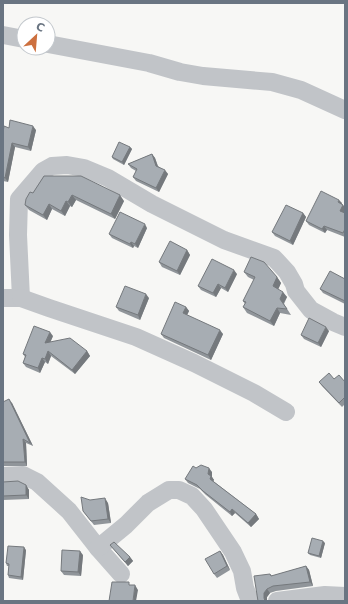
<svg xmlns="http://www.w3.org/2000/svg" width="348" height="604" viewBox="0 0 348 604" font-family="'DejaVu Sans',sans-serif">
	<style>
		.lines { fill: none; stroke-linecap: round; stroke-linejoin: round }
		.street { stroke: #c1c4c8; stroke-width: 18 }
		.wall { fill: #90959a }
		.shaded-wall { fill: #75797d }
		.building { fill: #a7adb3; stroke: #75797d }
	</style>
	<rect width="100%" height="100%" fill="#f7f7f5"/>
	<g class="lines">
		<g class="street">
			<path d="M3 35 24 39"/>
			<path d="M48 44 149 63 180 72 203 76 272 82 301 90 345 110"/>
			<path d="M3 298H21L18 235 19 199 43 171 52 166 67 165 84 168 108 178 152 204 224 240 274 258 287 272 294 284 296 291 311 310 333 322 345 327"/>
			<path d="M21 298 49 308 136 337 194 363 254 393 286 412"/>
			<path d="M3 476 23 475 37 482 69 511 98 548 121 574"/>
			<path d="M98 548 126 525 148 503 169 490H179L192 496 204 509 233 552 242 571 245 588 250 601"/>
			<path d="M277 601 325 595 345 596"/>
		</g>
	</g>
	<g class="wall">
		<path d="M9 128 36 130 31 151 15 147 8 182 3 181V133Z"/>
		<path d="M130 147 132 149 124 165 113 159 112 157Z"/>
		<path d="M152 154 155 158 158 166 168 174 159 192 136 181 133 177 136 171 131 168 128 164Z"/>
		<path d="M44 176 124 201 115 219 76 200 72 207 70 206 65 216 52 209 47 220 29 210 25 205Z"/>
		<path d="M342 203V204L343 205 345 208V210L344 212 345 213V237L327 230 325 233 309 225 306 221Z"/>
		<path d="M303 213 306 217 293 245 275 236 272 232Z"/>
		<path d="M147 228 138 248 134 246 133 248 112 238 109 234Z"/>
		<path d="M187 250 190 255 180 275 162 267 159 262Z"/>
		<path d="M244 272 277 277 281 283 278 289 287 297 284 304 291 315 280 313 274 326 247 313 243 307 245 304 243 301 254 280 248 277Z"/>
		<path d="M237 274 228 292 221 288 216 297 201 290 198 286Z"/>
		<path d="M345 279V304L323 293 320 289Z"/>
		<path d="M149 298 140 320 119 311 116 307Z"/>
		<path d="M186 307 189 311 187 315 223 334 211 360 164 338 161 334Z"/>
		<path d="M329 331 321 347 304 339 301 335Z"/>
		<path d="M53 336 50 342 87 351 90 356 75 374 51 356 48 364 45 362 40 373 26 367 23 363 25 357 23 354Z"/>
		<path d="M334 379 345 382V404L342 407 322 386 319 382Z"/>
		<path d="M3 402 12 403 33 446 26 443 27 466H3Z"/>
		<path d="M196 468 212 472V477L214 480 213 481 256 514 259 519 251 527 235 513 232 516 206 495 200 489 188 483 185 479Z"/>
		<path d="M3 482 26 485 29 490V499L3 500Z"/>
		<path d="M90 500 108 503 111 523 94 525 83 511Z"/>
		<path d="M325 543 321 558 310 555 308 553Z"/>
		<path d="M110 545 130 557 133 561 128 566Z"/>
		<path d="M26 550 23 580 9 578 8 575 9 566H7L6 563Z"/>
		<path d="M220 551 223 555 230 570 217 578 214 574Z"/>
		<path d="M83 555 81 576 64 575 61 571Z"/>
		<path d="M306 566 309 570 313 586 276 591 270 593 267 597V601H258L270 574 272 576Z"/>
	</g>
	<g class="shaded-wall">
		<path d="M33 126 36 130 31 151 28 147Z"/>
		<path d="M12 143 15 147 8 182 5 178Z"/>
		<path d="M130 147 132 149 124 165 122 162Z"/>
		<path d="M152 154 155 158 159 170 156 166Z"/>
		<path d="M165 170 168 174 159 192 156 188Z"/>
		<path d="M72 195 76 200 72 207 68 202Z"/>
		<path d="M120 195 124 201 115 219 111 214Z"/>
		<path d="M339 200 342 203 341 206 338 202Z"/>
		<path d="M66 201 70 206 65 216 61 211Z"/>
		<path d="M49 204 52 209 47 220 43 215Z"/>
		<path d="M343 205 345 208V210L343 215 340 211Z"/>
		<path d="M303 213 306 217 293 245 290 241Z"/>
		<path d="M145 224 147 228 138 248 135 244Z"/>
		<path d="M324 226 327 230 325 233 322 229Z"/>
		<path d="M131 242 134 246 133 248 130 244Z"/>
		<path d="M187 250 190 255 180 275 177 271Z"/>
		<path d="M234 270 237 274 228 292 225 288Z"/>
		<path d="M277 277 281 283 277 292 273 286Z"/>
		<path d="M218 284 221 288 216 297 213 293Z"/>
		<path d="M283 292 287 297 283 304 280 299Z"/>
		<path d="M146 294 149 298 140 320 138 315Z"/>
		<path d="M186 307 189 311 186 317 183 313Z"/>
		<path d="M277 308 280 313 274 326 270 321Z"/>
		<path d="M326 327 329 331 321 347 318 343Z"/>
		<path d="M220 330 223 334 211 360 208 355Z"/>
		<path d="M50 332 53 336 48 348 45 343Z"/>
		<path d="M48 351 51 356 48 364 45 359Z"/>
		<path d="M87 351 90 356 75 374 72 370Z"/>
		<path d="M42 358 45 362 40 373 38 368Z"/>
		<path d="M9 399 12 403 33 446 30 443Z"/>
		<path d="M23 439 26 443 27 466 25 462Z"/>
		<path d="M209 468 212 472V477L214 480 212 483 210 479 208 474Z"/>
		<path d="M26 485 29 490V499L26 495Z"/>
		<path d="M105 498 108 503 111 523 108 519Z"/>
		<path d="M232 509 235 513 232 516 230 512Z"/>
		<path d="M256 514 259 519 251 527 248 523Z"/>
		<path d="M323 541 325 543 321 558 319 556Z"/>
		<path d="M24 547 26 550 23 580 21 577Z"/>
		<path d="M80 551 83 555 81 576 78 572Z"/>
		<path d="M220 551 223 555 230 570 227 566Z"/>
		<path d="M130 557 133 561 128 566 125 562Z"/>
		<path d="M306 566 309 570 313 586 310 582Z"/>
		<path d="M135 585 138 590 136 601H133Z"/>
		<path d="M267 589 270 593 267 597V601H265L264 598V593Z"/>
	</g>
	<g class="building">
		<path d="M10 120 33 126 28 147 12 143 5 178 3 177V133L4 126 9 128Z"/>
		<path d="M119 142 130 147 122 162 112 157Z"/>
		<path d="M152 154 156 166 165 170 156 188 133 177 137 169 128 164Z"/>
		<path d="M44 176H81L120 195 111 214 72 195 68 202 66 201 61 211 49 204 43 215 25 205 26 199 30 192 33 193Z"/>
		<path d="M321 191 339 200 338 202 343 205 340 211 345 213V229L343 233 324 226 322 229 306 221Z"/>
		<path d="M286 205 303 213 290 241 272 232Z"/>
		<path d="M120 212 145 224 135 244 131 242 130 244 109 234Z"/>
		<path d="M170 241 187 250 177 271 159 262Z"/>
		<path d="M251 257 264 262 277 277 273 286 283 292 280 299 287 309 277 308 270 321 243 307 246 302 243 301 255 277 244 272Z"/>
		<path d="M212 259 234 270 225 288 218 284 213 293 198 286Z"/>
		<path d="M330 271 345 279V301L320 289Z"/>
		<path d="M125 286 146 294 138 315 116 307Z"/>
		<path d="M175 302 186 307 183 313 220 330 208 355 161 334Z"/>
		<path d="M309 318 326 327 318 343 301 335Z"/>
		<path d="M34 326 50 332 45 343 70 338 87 351 72 370 48 351 45 359 42 358 38 368 23 363 26 355 23 354Z"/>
		<path d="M329 373 334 379 339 375 345 382V397L339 403 319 382Z"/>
		<path d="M9 399 30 443 23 439 25 462H3V402Z"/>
		<path d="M201 465 209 468 208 474 211 476 210 479 256 514 248 523 232 509 230 512 203 491 197 485 185 479 193 466 196 468Z"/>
		<path d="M18 481 26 485V495L3 496V482Z"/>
		<path d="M81 497 90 500 105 498 108 519 91 521 83 511Z"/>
		<path d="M312 538 323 541 319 556 308 553Z"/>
		<path d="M114 542 130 557 125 562 110 545Z"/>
		<path d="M8 546 24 547 21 577 8 575 9 564 6 563Z"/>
		<path d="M62 550 80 551 78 572 61 571Z"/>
		<path d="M220 551 227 566 214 574 205 559Z"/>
		<path d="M306 566 310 582 273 586 267 589 264 593V598L265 601H258L254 576 270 574 271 576Z"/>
		<path d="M112 582H129V585H135L133 601H109Z"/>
	</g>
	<rect width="348" height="604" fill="none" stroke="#6a7582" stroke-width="8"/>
	<g transform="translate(36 36) rotate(26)"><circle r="19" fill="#ffffff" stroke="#c3c8cd"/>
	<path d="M0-3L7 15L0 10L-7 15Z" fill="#cd703f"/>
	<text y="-6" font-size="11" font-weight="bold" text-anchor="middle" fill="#6a7582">С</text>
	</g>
</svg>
